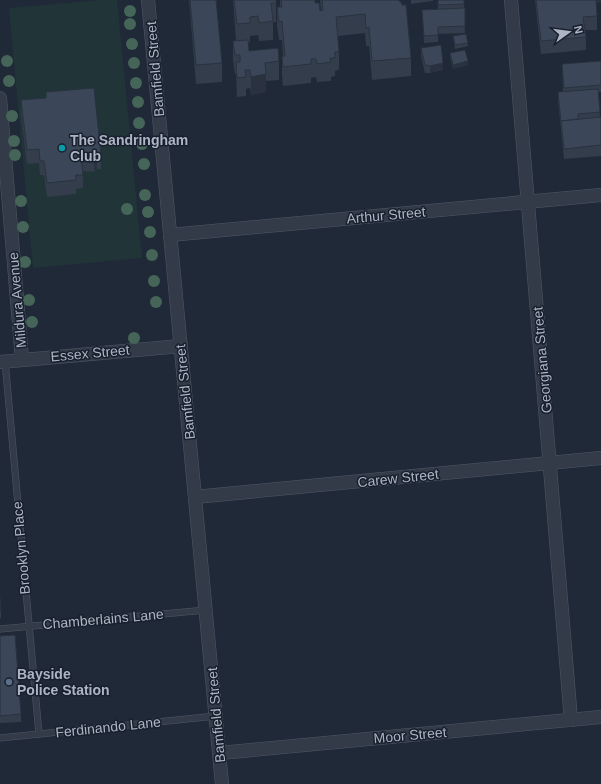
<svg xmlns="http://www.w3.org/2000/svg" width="601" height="784" viewBox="0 0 601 784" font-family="Arial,sans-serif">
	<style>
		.green { fill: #213539 }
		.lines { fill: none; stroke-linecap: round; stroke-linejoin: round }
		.service-casing { stroke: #505866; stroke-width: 7 }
		.minor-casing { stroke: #505866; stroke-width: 14 }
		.service { stroke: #333b48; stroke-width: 6 }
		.minor { stroke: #333b48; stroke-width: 13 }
		.tree { fill: #456558 }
		.wall { fill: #333d4c }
		.shaded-wall { fill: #29323e }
		.building { fill: #3b4758; stroke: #29323e }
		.culture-dot { fill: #0f9aa8; stroke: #19202d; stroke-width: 1.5 }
		.service-dot { fill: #5c6f8a; stroke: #19202d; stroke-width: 1.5 }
		.labels { text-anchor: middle; stroke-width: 3; stroke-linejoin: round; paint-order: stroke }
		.street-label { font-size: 14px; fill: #adb5c5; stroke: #19202d }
		.poi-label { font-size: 14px; font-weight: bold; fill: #adb5c5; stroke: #19202d; text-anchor: start }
	</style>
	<rect width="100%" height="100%" fill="#1f2938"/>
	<path class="green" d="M101 0H117L142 258 33 268 9 8Z"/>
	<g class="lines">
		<g class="service-casing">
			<g id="service">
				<path d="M5 361 39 734"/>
				<path d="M0 629 206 610"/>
				<path d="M0 738 216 716"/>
			</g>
		</g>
		<g class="minor-casing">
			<g id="minor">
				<path d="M148 0 222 784"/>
				<path d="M511 0 571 720"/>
				<path d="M0 98 22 359"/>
				<path d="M170 235 601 195"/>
				<path d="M0 362 181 346"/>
				<path d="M195 497 601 458"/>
				<path d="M220 753 601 717"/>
			</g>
		</g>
		<use href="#service" class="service"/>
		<use href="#minor" class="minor"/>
	</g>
	<g class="tree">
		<circle cx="130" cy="11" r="6"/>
		<circle cx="130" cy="24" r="6"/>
		<circle cx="132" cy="44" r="6"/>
		<circle cx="7" cy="61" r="6"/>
		<circle cx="134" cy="63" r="6"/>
		<circle cx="9" cy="81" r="6"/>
		<circle cx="136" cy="83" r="6"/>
		<circle cx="138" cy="102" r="6"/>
		<circle cx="12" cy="116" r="6"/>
		<circle cx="139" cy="123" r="6"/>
		<circle cx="14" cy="141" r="6"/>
		<circle cx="142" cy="144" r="6"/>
		<circle cx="15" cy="155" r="6"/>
		<circle cx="144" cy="164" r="6"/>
		<circle cx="145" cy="195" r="6"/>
		<circle cx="21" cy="201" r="6"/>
		<circle cx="127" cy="209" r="6"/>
		<circle cx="148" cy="212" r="6"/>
		<circle cx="23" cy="227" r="6"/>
		<circle cx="150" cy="232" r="6"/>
		<circle cx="152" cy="255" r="6"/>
		<circle cx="25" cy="262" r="6"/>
		<circle cx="154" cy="281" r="6"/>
		<circle cx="29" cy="300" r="6"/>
		<circle cx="156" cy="302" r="6"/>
		<circle cx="32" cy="322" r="6"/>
		<circle cx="134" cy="338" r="6"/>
	</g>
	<g class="wall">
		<path d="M189 0H216L222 63V82L196 84Z"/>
		<path d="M233 0H276V22H273V40L259 41 258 35 250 36V42H248L249 51 279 61V80L266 81V92L251 95 250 88 246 89V96L237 97 236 74H235L233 60V41H236Z"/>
		<path d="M280 0H315V3L320 11 321 10 320 0H318H399L411 58V76L372 80 369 46H366L365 33 338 36 339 52V70L335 71V76L331 77V81L317 82 316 77 311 78V83L283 86 282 75V56H283L282 40H279L277 26V7H280Z"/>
		<path d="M411 0H433V1L411 4Z"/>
		<path d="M438 0H464L465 33 438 34V42L424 43 422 10 438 9Z"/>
		<path d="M535 0H601V2L596 3 597 16V30H585L586 37V50L541 54Z"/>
		<path d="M453 36 468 43V46L455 49Z"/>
		<path d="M421 48 443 70 430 73H425L421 56Z"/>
		<path d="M450 53 468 65 453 69 450 57Z"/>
		<path d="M601 61V92H598L600 117H601V156L564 159 558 100V92H563L562 64Z"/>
		<path d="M46 92 101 155V169H97L94 172 83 171V188L76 189V194L47 197 44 175H40L39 163 27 164 21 114V100L46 98Z"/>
		<path d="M0 598 1 611V618H0Z"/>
		<path d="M0 636 21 714V722L0 723Z"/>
	</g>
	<g class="shaded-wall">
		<path d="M594 0H601V2L594 3Z"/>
		<path d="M468 61V65L453 69V65Z"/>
		<path d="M443 63V70L430 73V66Z"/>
		<path d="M266 74V92L251 95V77Z"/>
		<path d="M97 155V169L94 172V159Z"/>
	</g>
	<g class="building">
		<path d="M190 0H216L222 63 196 65Z"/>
		<path d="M234 0H276V3H271L273 21 259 23 258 16 250 17V23L237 24Z"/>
		<path d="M281 0H315V3H319L320 11 323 10 322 0H399V1L401 2 402 5H406L411 58 372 61 369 27 366 28 365 14 336 17 339 52H335V58H330L331 62 317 64 316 59H311V64L283 67 282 56H285L282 21 279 22 277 7H282Z"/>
		<path d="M438 0H464V4L438 5Z"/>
		<path d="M536 0H596L597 16 583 17 586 37 541 41Z"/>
		<path d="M465 8V26L438 27V35L424 36 422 10Z"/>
		<path d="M466 34 468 43 455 45 453 36Z"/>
		<path d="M248 40 249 51 278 48 279 61 265 63 266 74 251 77 250 70H245L246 77 237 78 236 62H240V55H235L233 41Z"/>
		<path d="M441 45 443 63 430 66 425 65 421 48Z"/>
		<path d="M465 50 468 61 453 65 450 53Z"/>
		<path d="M601 61V85L564 88 562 64Z"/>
		<path d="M94 88 101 155H97L94 159 81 157 83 175H76V180L47 183 44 161H40L39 149 27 150 21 100 46 98V92Z"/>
		<path d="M598 89 600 112 578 114V119L561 121 558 92Z"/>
		<path d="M601 117V145L564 149 561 121Z"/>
		<path d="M0 598 1 611H0Z"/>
		<path d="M15 635 21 714 0 716V636Z"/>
	</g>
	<circle class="culture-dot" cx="62" cy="148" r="4"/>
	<circle class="service-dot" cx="9" cy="682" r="4"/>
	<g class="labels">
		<g class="street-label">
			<text transform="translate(155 69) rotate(-95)" y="5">Bamfield Street</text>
			<text transform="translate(386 215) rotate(-5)" y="5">Arthur Street</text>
			<text transform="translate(17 300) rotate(-95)" y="5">Mildura Avenue</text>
			<text transform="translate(90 353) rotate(-5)" y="5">Essex Street</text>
			<text transform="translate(542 360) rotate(-95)" y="5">Georgiana Street</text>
			<text transform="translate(185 392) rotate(-96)" y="5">Bamfield Street</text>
			<text transform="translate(398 478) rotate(-6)" y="5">Carew Street</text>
			<text transform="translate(21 548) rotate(-95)" y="5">Brooklyn Place</text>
			<text transform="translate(103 619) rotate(-5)" y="5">Chamberlains Lane</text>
			<text transform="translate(216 715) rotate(-95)" y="5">Bamfield Street</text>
			<text transform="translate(108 727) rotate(-6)" y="5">Ferdinando Lane</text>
			<text transform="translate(410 735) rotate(-5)" y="5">Moor Street</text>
		</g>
		<g class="poi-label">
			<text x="70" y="145">The Sandringham<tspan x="70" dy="16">Club</tspan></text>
			<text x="17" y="679">Bayside<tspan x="17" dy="16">Police Station</tspan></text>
		</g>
	</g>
	<g transform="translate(569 32) rotate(76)" stroke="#19202d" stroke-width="3" paint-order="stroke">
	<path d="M0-3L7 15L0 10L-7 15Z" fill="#adb5c5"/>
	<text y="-6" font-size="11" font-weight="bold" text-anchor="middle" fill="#adb5c5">N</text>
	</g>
</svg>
